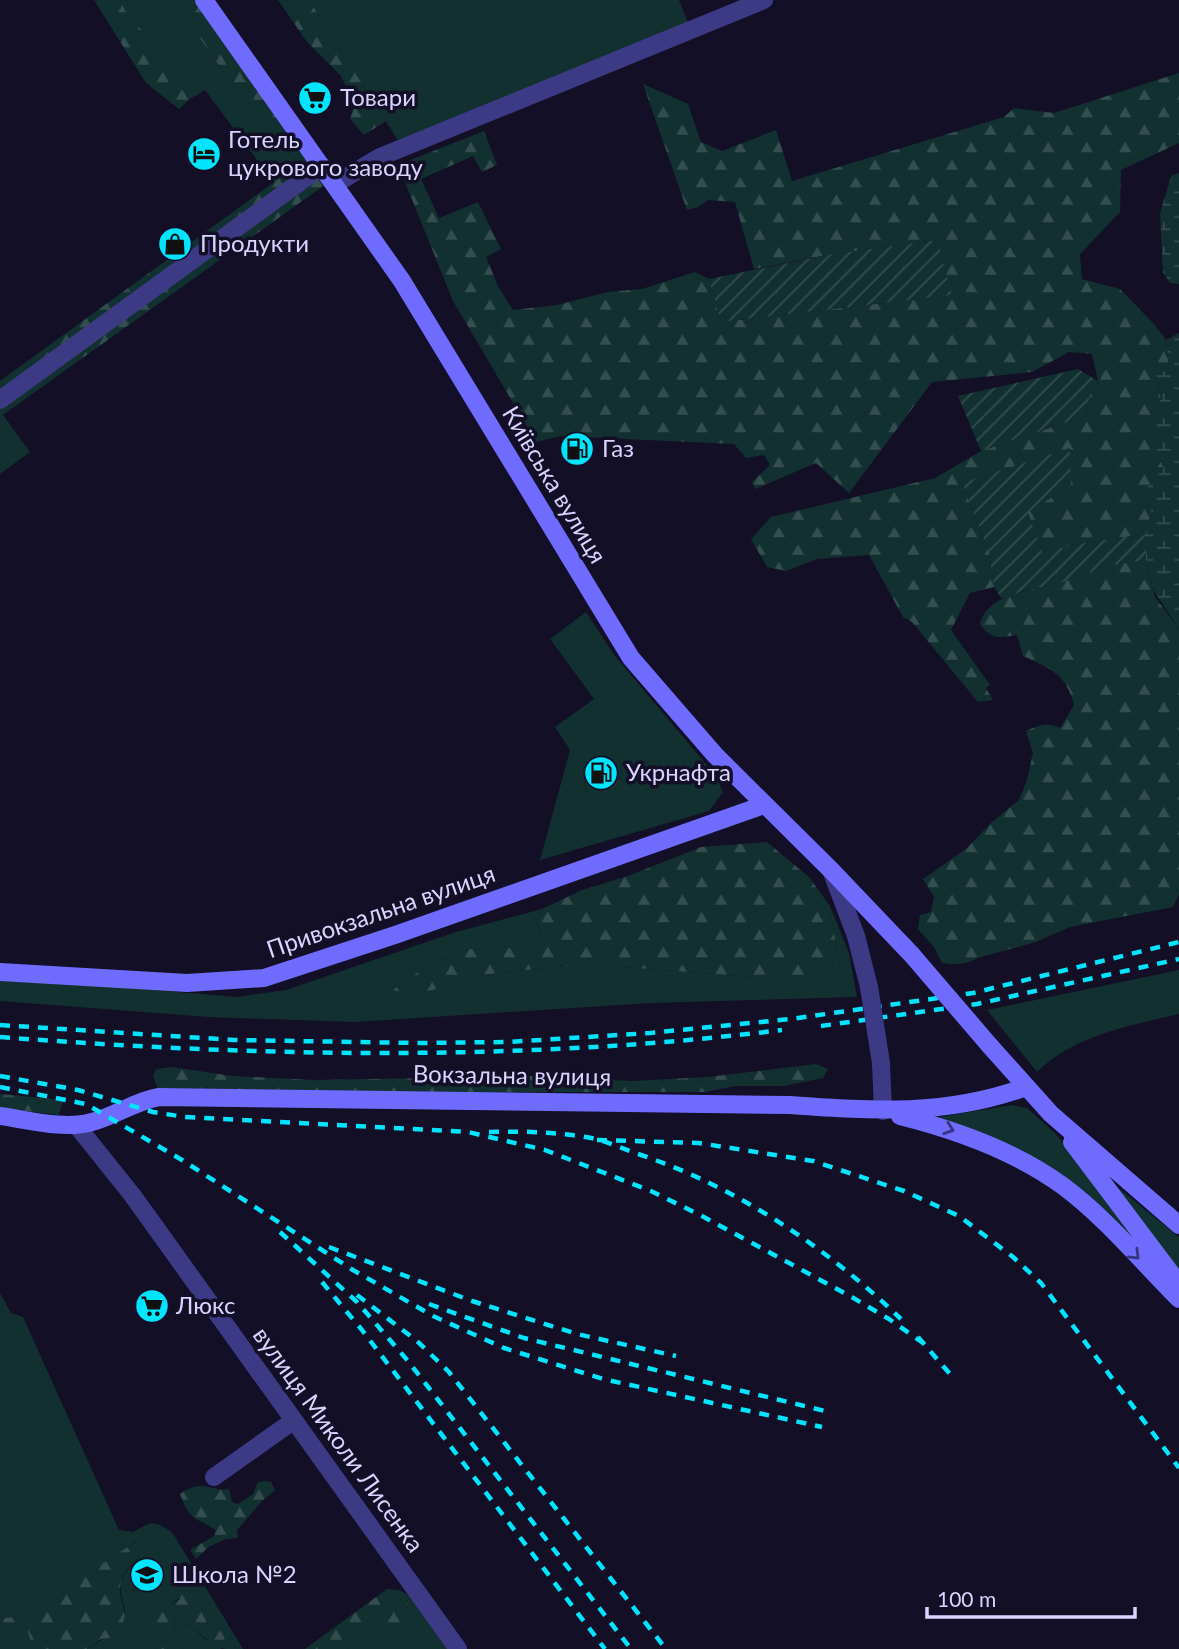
<svg xmlns="http://www.w3.org/2000/svg" width="1179" height="1649" font-family="Lato,sans-serif">
	<style>
		.grass { fill: #12302f }
		.forest { fill: url(#forest-firs) }
		.wetland { fill: url(#wetland-marsh) }
		.garden { fill: url(#garden-furrows) }
		.lines { fill: none; stroke-linecap: round; stroke-linejoin: round }
		.street { stroke: #3d3a85; stroke-width: 18 }
		.secondary { stroke: #6f6bff; stroke-width: 18 }
		.rail { stroke: #00e5ff; stroke-width: 4.5; stroke-dasharray: 10 9; stroke-linecap: butt }
		.street-bridge { stroke: #3d3a85; stroke-width: 18 }
		.secondary-bridge { stroke: #6f6bff; stroke-width: 18 }
		.oneway { stroke: #38347d }
		.labels { text-anchor: middle; stroke-width: 7; stroke-linejoin: round; paint-order: stroke }
		.poi-label { font-size: 24px; fill: #d9d4ff; stroke: #130f26; text-anchor: start }
		.street-label { font-size: 24px; fill: #d9d4ff; stroke: #130f26 }
	</style>
	<defs>
		<pattern id="forest-firs" width="22" height="20" patternUnits="userSpaceOnUse" patternTransform="scale(1.75)"><rect width="22" height="20" fill="#12302f"/><path d="M5 1l3.5 6h-7zM16 11l3.5 6h-7z" fill="#344d4e"/></pattern>
		<pattern id="wetland-marsh" width="20" height="14" patternUnits="userSpaceOnUse" patternTransform="scale(1.75)"><rect width="20" height="14" fill="#12302f"/><path d="M1 5h8M5 5V1M11 12h8M15 12V8" fill="none" stroke="#344d4e"/></pattern>
		<pattern id="garden-furrows" width="10" height="10" patternUnits="userSpaceOnUse" patternTransform="scale(1.75)"><rect width="10" height="10" fill="#12302f"/><path d="M-1 1l2-2M0 10L10 0M9 11l2-2" fill="none" stroke="#344d4e"/></pattern>
	</defs>
	<rect width="100%" height="100%" fill="#130f26"/>
	<path class="grass" d="M120,0H173L225,74L299,164L275,184L205,90L190,99L165,60L149,51L146,35L129,18Z
		M309,0H679L689,25L399,142Z
		M3,415L30,452L0,474V417Z
		M586,612L615,656L716,776L723,792L709,811L540,860L570,750L555,727L594,699L550,639Z
		M830,906L849,953L857,997L651,1003L354,1022L208,1017L0,1001V977L237,997L286,990L456,932L542,909L537,924L542,938L521,949L500,946L470,949L429,964L394,990L409,994L433,990L481,975L584,964L752,977L839,965Z
		M1179,970V1014C1129,1026 1075,1035 1037,1072L987,1010Z
		M1012,1105L1027,1108L1056,1134L1178,1292L1030,1160L939,1117Z
		M1111,1182L1179,1237V1273Z
		M0,1293L11,1313L23,1317L119,1530L133,1532C152,1521 153,1520 172,1532L243,1649H225C227,1634 220,1628 207,1624L194,1587L169,1606L163,1641L155,1649H87L103,1639L125,1611C118,1581 118,1581 139,1557L136,1541L25,1622L33,1649H0L19,1617L0,1618Z
		M410,1596L447,1649H347L380,1620L406,1614Z
		M189,1625L204,1638L222,1649H183L173,1635L176,1627Z"/>
	<path class="forest" d="M94,0H120L129,18L147,35L149,51L165,60L190,99L179,109L146,83Z
		M173,0H195L326,184L0,417V381L299,164L225,74Z
		M278,0H309L386,121L364,135L350,119L355,105L341,76L307,42Z
		M1179,73V143L1121,170L1120,212L1080,254L1082,279L1120,289L1154,324L1166,340L1169,369L1156,376L1161,398L1156,416L1164,468L1146,490L1151,513L1146,534L1084,543L1042,552L1027,512L1070,486L962,483L989,552L994,587L970,593L951,630L990,685L986,688L993,700L978,702L912,622L903,617L869,555L817,559L786,571L767,567L751,539L771,517L935,478L981,451L1085,416L1090,394L1098,381L1092,354L1069,352L1032,372L932,382L849,493L816,463L755,489L752,482L770,465L764,455L746,458L734,444L561,436L536,442L453,301L398,165L484,131L497,165L482,172L473,156L421,179L439,218L478,202L501,249L486,257L498,286L513,310L557,305L608,292L642,289L695,272L709,279L721,322L951,295L936,240L832,254L754,269L735,202L708,200L698,207L687,210L643,84L688,104L701,142L722,151L776,130L792,181L1004,117L1014,108L1054,113Z
		M1146,560L1155,597L1179,629V894L1173,907L1070,927L1036,942L977,958C966,965 955,965 942,963L934,947L918,929L920,915L931,912L934,897L923,879L966,849L991,823L1019,800L1027,780L1033,753L1026,731C1038,725 1048,722 1060,728L1074,705C1066,674 1051,669 1023,656L1017,635C1000,638 991,640 980,624C988,593 1031,591 1057,583C1073,579 1088,572 1103,567C1117,563 1132,562 1146,560Z
		M767,842L809,877L830,906L839,965L798,976L752,977L584,964L481,975L433,990L409,994L393,990L429,964L470,949L500,946L521,949L542,938L537,924L542,909L582,890L628,876L701,847Z
		M816,1064L828,1069L823,1078L784,1086H735L705,1092H446L158,1088L153,1077L156,1069L172,1067L232,1076L313,1080L534,1076L632,1081L708,1077Z
		M0,1094L63,1100L59,1115L0,1108Z
		M264,1481L271,1482L275,1490L262,1501L237,1530L238,1538L226,1539L210,1546L196,1559L190,1550L214,1536L216,1530C192,1515 191,1522 180,1494C203,1477 213,1493 229,1489L232,1502L238,1504L253,1494L258,1482Z
		M137,1541L139,1557C133,1563 125,1570 122,1579C114,1602 135,1609 116,1637L101,1639L87,1649H33L25,1622L47,1600Z
		M183,1579L194,1587L207,1624C220,1628 227,1634 225,1649L215,1646L189,1625L176,1627L173,1634L183,1649H155L160,1642L155,1633L147,1631V1619L160,1607L169,1606L180,1599L177,1587Z
		M387,1589L399,1590L410,1596L406,1614L397,1626L380,1620L347,1649H305Z
		M19,1617L25,1629C18,1638 13,1649 0,1649V1618Z"/>
	<path class="wetland" d="M1179,173V284L1170,283L1163,272L1160,214L1171,176Z
		M1179,333V629L1154,591L1146,560V534L1151,513L1145,490L1164,468L1153,448L1156,416L1161,398L1156,375L1169,369L1166,340Z"/>
	<path class="garden" d="M937,240L952,295L721,322L709,279L832,254Z
		M1078,369L1098,381L1090,394L1085,416L981,451L958,396Z
		M1070,448L1071,486L1028,512L1042,552L1084,543L1146,534V560L1106,566L1057,584L1022,591L1002,599L994,587L989,552L962,483Z"/>
	<g class="lines">
		<path class="street" d="M335,184L380,157L764,0
			M0,400L322,166
			M831,870L856,936L869,987
			M881,1063L883,1111
			M77,1126L133,1196L458,1649
			M214,1477L293,1421"/>
		<path class="secondary" d="M204,0L402,281L631,658L715,755L831,870L912,955
			M0,972L187,983L264,978L395,935L764,805
			M990,1046L1051,1114L1179,1225
			M0,1116C29,1120 64,1130 92,1122C116,1116 135,1101 159,1097L790,1105C873,1111 947,1116 1026,1087
			M900,1116C956,1130 1015,1151 1063,1186C1106,1218 1142,1262 1179,1299
			M1072,1142L1179,1284"/>
		<path class="rail" d="M0,1025L234,1040L417,1043L508,1042L650,1033L791,1019L973,993L1179,942
			M821,1026L977,1004L1179,959
			M0,1037C261,1057 522,1062 782,1030
			M0,1076L78,1090L153,1112L185,1117L468,1132L545,1150L651,1191L702,1216L850,1296L889,1319L923,1343
			M0,1087L86,1104L182,1160L353,1270L433,1316L504,1348L603,1379L822,1427
			M489,1132C525,1131 561,1132 596,1139C611,1143 626,1150 641,1155C739,1188 827,1248 901,1319
			M597,1140L699,1143L813,1161L904,1191L959,1216L1013,1257L1041,1283L1179,1468
			M280,1232L357,1302L408,1361L631,1649
			M329,1247L472,1301L577,1334L676,1356
			M322,1282L362,1330L605,1649
			M357,1295L417,1341L449,1372L666,1649
			M429,1304L524,1338L825,1411
			M918,1337L950,1374"/>
		<path class="street-bridge" d="M869,987L881,1063"/>
		<path class="secondary-bridge" d="M912,955L990,1046"/>
	</g>
	<defs><path id="oneway-chevron" d="M-2-3.5L2.5 0L-2 3.5" fill="none" stroke-width="1.6" stroke-linecap="round" stroke-linejoin="round" transform="scale(1.75)"/></defs>
	<g class="oneway">
		<use href="#oneway-chevron" transform="translate(949 1129) rotate(19)"/>
		<use href="#oneway-chevron" transform="translate(1135 1255) rotate(45)"/>
	</g>
	<defs>
		<g id="supermarket-disc" transform="scale(1.75)"><circle r="9.5" fill="#00e5ff" stroke="#130f26"/><path d="M-6-5.5h2.5l.6 2H6L4.5 2H-2.5L-4.4-4H-6ZM-1.5 3.2a1.3 1.3 0 1 0 .1 0ZM3 3.2a1.3 1.3 0 1 0 .1 0Z" fill="#111"/></g>
		<g id="hotel-disc" transform="scale(1.75)"><circle r="9.5" fill="#00e5ff" stroke="#130f26"/><path d="M-6-4.5h1.5V1H6V5H4.5V3h-9V5H-6ZM-4 0a1.8 1.8 0 1 1 3.6 0ZM.5 0V-2.5h3Q6-2.5 6 0Z" fill="#111"/></g>
		<g id="shop-disc" transform="scale(1.75)"><circle r="9.5" fill="#00e5ff" stroke="#130f26"/><path d="M-5-2.5h2.3a2.7 3.5 0 0 1 5.4 0H5L5.5 6h-11ZM-1.5-2.5h3a1.5 2.3 0 0 0-3 0Z" fill="#111"/></g>
		<g id="fuel-disc" transform="scale(1.75)"><circle r="9.5" fill="#00e5ff" stroke="#130f26"/><path d="M-5.5-6h7V0h2V4h1.3V-2.5L3-4.5l.8-.8L6-3V5H2.5V1h-1V6h-7ZM-4.2-4.7v3.2H.2V-4.7Z" fill="#111"/></g>
		<g id="school-disc" transform="scale(1.75)"><circle r="9.5" fill="#00e5ff" stroke="#130f26"/><path d="M0-5L7-2L0 1L-7-2ZM-4 1L0 2.5L4 1V4Q0 6-4 4Z" fill="#111"/></g>
	</defs>
	<g fill-rule="evenodd">
		<use href="#supermarket-disc" x="315" y="98"/>
		<use href="#hotel-disc" x="204" y="154"/>
		<use href="#shop-disc" x="175" y="244"/>
		<use href="#fuel-disc" x="577" y="449"/>
		<use href="#fuel-disc" x="601" y="773"/>
		<use href="#supermarket-disc" x="152" y="1306"/>
		<use href="#school-disc" x="147" y="1575"/>
	</g>
	<g class="labels">
		<g class="poi-label">
			<text x="340" y="106">Товари</text>
			<text x="228" y="148">Готель<tspan x="228" dy="28">цукрового заводу</tspan></text>
			<text x="200" y="252">Продукти</text>
			<text x="602" y="457">Газ</text>
			<text x="626" y="781">Укрнафта</text>
			<text x="176" y="1314">Люкс</text>
			<text x="172" y="1583">Школа №2</text>
		</g>
		<g class="street-label">
			<text transform="translate(554 485) rotate(59)" y="8">Київська вулиця</text>
			<text transform="translate(381 912) rotate(-19)" y="8">Привокзальна вулиця</text>
			<text transform="translate(512 1076) rotate(1)" y="8">Вокзальна вулиця</text>
			<text transform="translate(338 1440) rotate(54)" y="8">вулиця Миколи Лисенка</text>
		</g>
	</g>
	<path d="M927 1607v10h208v-10" fill="none" stroke="#d9d4ff" stroke-width="3.5"/>
	<text x="937" y="1607" font-size="21" fill="#d9d4ff" stroke="#130f26" stroke-width="5" paint-order="stroke">100 m</text>
</svg>
